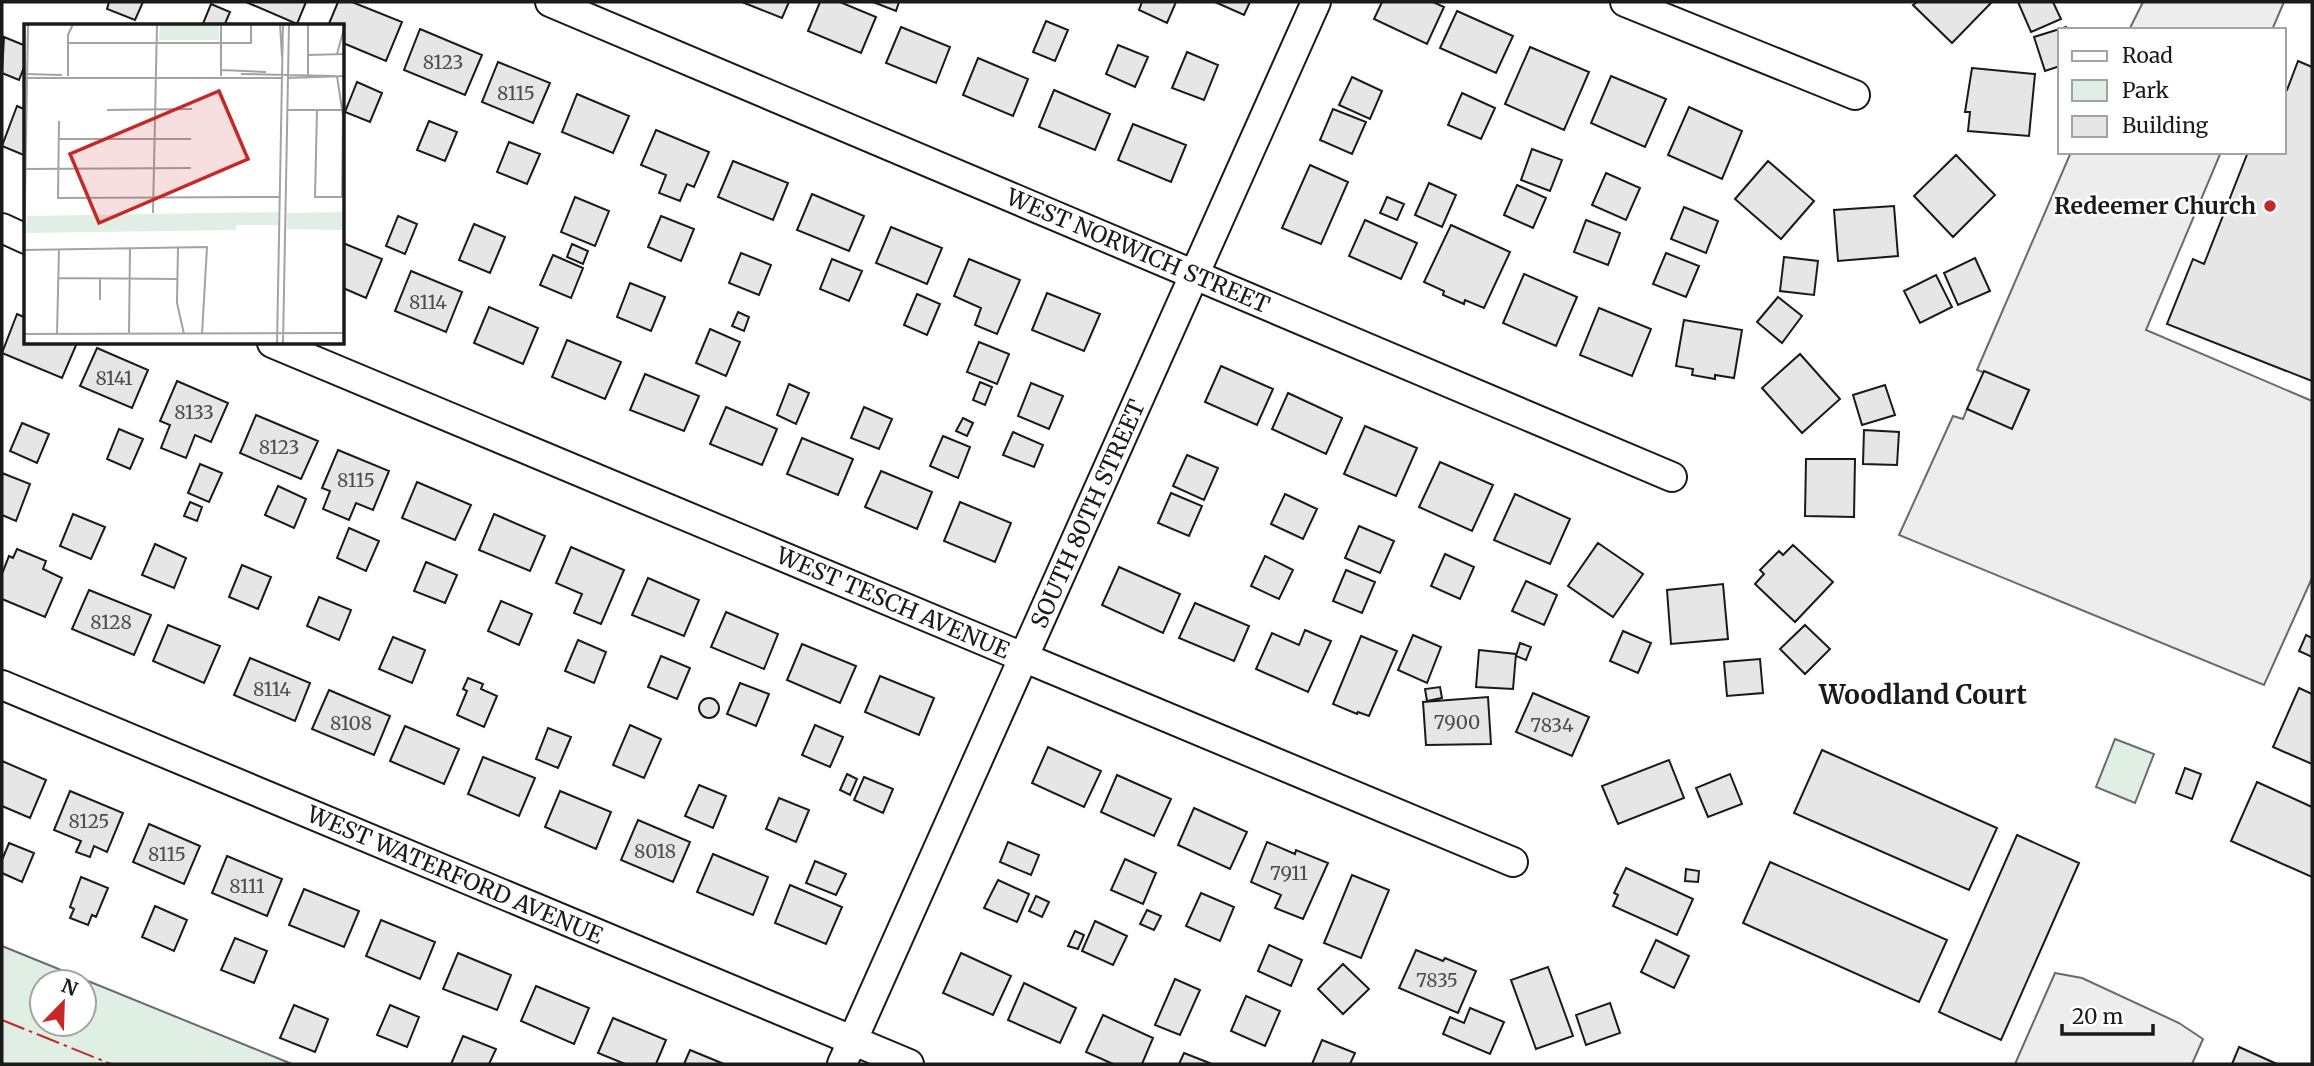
<svg xmlns="http://www.w3.org/2000/svg" width="2314" height="1066" font-family="Merriweather,serif">
	<style>
		.green { fill: #e0efe3; stroke: #6a6a6a; stroke-width: 2; fill-rule: evenodd }
		.parking { fill: #ededed; stroke: #6a6a6a; stroke-width: 2 }
		.building { fill: #e6e6e6; stroke: #1a1a1a; stroke-width: 2 }
		.lines { fill: none; stroke-linecap: round; stroke-linejoin: round }
		.minor-casing { stroke: #1a1a1a; stroke-width: 32 }
		.minor { stroke: #fff; stroke-width: 28 }
		.power { stroke: #c62828; stroke-width: 2; stroke-dasharray: 24 5 3.5 5; stroke-linecap: butt }
		.poi-dot { fill: #c62828; stroke: #fff; stroke-width: 2.5 }
		.labels { text-anchor: middle; stroke-width: 5; stroke-linejoin: round; paint-order: stroke }
		.number-label { font-size: 19px; fill: #4d4d4d }
		.poi-label { font-size: 23px; font-weight: bold; fill: #1a1a1a; stroke: #fff; text-anchor: end }
		.street-label { font-size: 23px; fill: #1a1a1a; stroke: #fff }
		.quarter-label { font-size: 26px; font-weight: bold; fill: #1a1a1a; stroke: #fff }
		.inset-road { fill: none; stroke: #a3a3a3; stroke-width: 2 }
		.view { fill: #c62828; fill-opacity: 0.15; stroke: #c62828; stroke-width: 3.5 }
		.inset-edge { fill: none; stroke: #1a1a1a; stroke-width: 3.5 }
	</style>
	<rect width="100%" height="100%" fill="#fff"/>
	<path class="green" d="M2115,739L2154,754L2135,803L2096,787Z
		M2,946L292,1064H2ZM42,982H84V1024H42Z"/>
	<path class="parking" d="M2143,2H2284L2272,30H2129Z
		M2071,152H2221L2146,330L2312,401V578L2264,685L1899,535L1953,416L1963,419L1967,409L2012,428L2029,390L1977,370Z
		M2055,973L2082,978L2179,1023L2203,1039L2192,1064H2015Z"/>
	<path class="building" d="M109,2H143L135,20L107,9Z
		M246,2H306L297,24Z
		M338,2H352L402,22L386,61L343,43V26H328Z
		M742,2H789L782,18Z
		M820,2H840L876,17L861,53L808,31Z
		M873,2H899L896,11Z
		M1142,2H1176L1167,23L1139,10Z
		M1215,2H1250L1244,15Z
		M1382,2H1433L1444,7L1427,44L1374,19Z
		M1917,2H1989L1991,3L1952,43L1913,5Z
		M2018,2H2053L2061,19L2031,32Z
		M211,4L230,12L224,26H202Z
		M1457,11L1513,36L1496,73L1440,48Z
		M1046,21L1068,30L1055,61L1033,52Z
		M901,27L950,47L936,83L886,63Z
		M2066,27L2067,30H2060V66L2045,71L2034,37Z
		M420,29L482,55L465,95L404,70Z
		M4,37L26,46V62L19,80L2,73Z
		M1118,45L1148,57L1135,87L1106,74Z
		M1530,47L1589,72L1564,130L1505,104Z
		M1187,52L1218,65L1204,100L1172,88Z
		M978,58L1028,79L1013,116L963,95Z
		M2298,61L2312,67V381L2167,324L2193,259L2204,264L2248,152H2284V89L2287,90Z
		M498,62L550,83L533,123L482,102Z
		M1972,68L2035,74L2029,136L1968,131L1970,112H1965Z
		M1611,76L1666,99L1645,147L1591,123Z
		M1352,77L1382,91L1370,119L1339,105Z
		M357,82L382,93L370,122L345,112Z
		M1054,90L1110,114L1095,150L1039,127Z
		M1462,93L1495,108L1481,139L1448,125Z
		M577,94L629,116L613,153L562,132Z
		M17,106L26,110V156L2,146Z
		M1689,107L1742,131L1722,179L1668,155Z
		M1333,109L1366,122L1352,154L1320,140Z
		M429,121L457,132L445,161L417,150Z
		M1133,124L1186,145L1171,182L1118,160Z
		M656,130L709,152L694,187L687,184L680,201L659,193L666,175L641,165Z
		M509,142L540,154L527,184L497,172Z
		M1532,149L1562,160L1550,191L1521,180Z
		M1956,155L1995,195L1953,237L1914,196Z
		M733,161L788,183L773,220L718,197Z
		M1768,161L1814,201L1781,239L1735,199Z
		M1310,165L1348,182L1321,244L1282,228Z
		M1606,173L1640,188L1626,220L1592,205Z
		M1429,183L1456,195L1442,227L1415,215Z
		M1517,185L1546,198L1533,228L1504,215Z
		M812,194L864,216L849,251L797,230Z
		M575,197L609,211L595,246L561,232Z
		M1387,197L1404,204L1397,220L1380,213Z
		M1894,206L1898,256L1838,261L1834,210Z
		M1684,207L1718,221L1706,253L1671,239Z
		M398,216L417,224L405,254L386,246Z
		M661,216L694,229L681,261L648,247Z
		M1365,220L1417,243L1401,279L1349,256Z
		M1586,220L1620,233L1608,265L1574,252Z
		M474,224L505,237L490,273L459,260Z
		M1451,225L1510,252L1484,308L1465,300L1464,304L1443,295L1444,291L1424,282Z
		M891,227L942,248L927,284L876,263Z
		M343,243L382,259L366,298L343,288Z
		M572,244L588,251L583,264L567,257Z
		M741,253L771,265L759,295L729,283Z
		M1666,253L1699,266L1686,297L1653,284Z
		M553,255L583,268L571,298L540,285Z
		M1784,257L1818,261L1814,295L1780,291Z
		M1975,258L1990,291L1958,305L1944,273Z
		M832,259L862,271L849,301L820,289Z
		M969,259L1020,280L997,334L975,325L981,308L954,296Z
		M411,271L462,292L446,332L395,311Z
		M1524,274L1577,297L1556,346L1503,323Z
		M1936,275L1952,307L1920,323L1904,291Z
		M630,283L665,297L651,331L617,317Z
		M1047,293L1100,314L1084,351L1032,330Z
		M917,294L940,304L927,335L904,325Z
		M1778,297L1802,316L1782,343L1757,322Z
		M489,307L538,328L523,364L474,343Z
		M1599,308L1651,329L1632,376L1580,355Z
		M738,312L749,317L744,331L732,326Z
		M17,314L26,318V343H77L62,378L2,353Z
		M1684,320L1742,330L1734,378L1715,375V379L1692,375L1693,369L1676,366Z
		M710,329L740,342L726,376L696,363Z
		M567,340L621,362L605,399L552,377Z
		M979,342L1009,354L997,384L967,372Z
		M97,348L148,370L132,408L80,386Z
		M1800,354L1840,399L1802,433L1762,388Z
		M1221,366L1273,389L1257,425L1205,402Z
		M1984,371L2029,390L2012,429L1967,409Z
		M645,374L699,396L684,431L630,410Z
		M177,381L228,403L211,442L195,435L186,458L161,448L170,425L160,421Z
		M980,382L992,387L985,405L973,400Z
		M1031,383L1063,396L1049,429L1018,416Z
		M789,384L809,393L796,424L777,415Z
		M1885,385L1895,415L1862,425L1853,395Z
		M1288,393L1342,418L1326,454L1272,429Z
		M726,407L777,429L762,465L710,444Z
		M864,407L892,419L879,449L851,438Z
		M256,415L318,441L301,479L240,453Z
		M963,418L973,423L967,436L956,431Z
		M22,423L49,434L37,463L10,451Z
		M1365,426L1417,448L1396,496L1344,474Z
		M119,429L143,439L130,469L107,459Z
		M1864,430L1899,432L1897,465L1863,464Z
		M1013,432L1043,445L1034,467L1003,455Z
		M943,436L970,447L958,478L930,466Z
		M802,438L853,459L838,495L787,474Z
		M338,450L389,471L373,510L356,503L349,520L323,509L330,491L322,488Z
		M1187,455L1218,468L1204,500L1173,486Z
		M1806,459H1855L1854,517L1805,516Z
		M1440,462L1493,485L1472,531L1419,507Z
		M200,464L222,473L209,502L188,493Z
		M881,471L932,492L917,529L865,507Z
		M2,473L30,484L16,521L2,515Z
		M417,482L471,505L455,540L402,518Z
		M278,486L306,499L294,528L265,515Z
		M1171,493L1202,506L1189,536L1158,523Z
		M1285,494L1317,509L1303,539L1271,524Z
		M1515,494L1570,519L1550,564L1494,540Z
		M190,502L202,507L197,521L184,516Z
		M960,502L1011,523L995,562L944,541Z
		M73,514L105,527L91,559L60,546Z
		M494,514L545,536L530,571L479,550Z
		M1359,526L1394,541L1380,573L1345,558Z
		M349,528L379,541L366,571L337,558Z
		M1598,543L1643,574L1613,617L1568,586Z
		M155,544L186,558L174,588L142,575Z
		M1793,545L1833,582L1795,622L1755,584L1764,574L1760,570L1779,551L1783,555Z
		M571,547L624,570L601,624L574,613L582,594L556,583Z
		M17,549L46,561L43,569L62,578L45,617L2,599V574L9,556L13,558Z
		M1445,554L1474,567L1460,599L1431,586Z
		M1265,556L1293,570L1279,599L1251,586Z
		M426,562L457,575L445,603L414,591Z
		M242,565L271,577L258,609L229,597Z
		M1119,567L1180,594L1163,633L1102,605Z
		M1346,570L1375,582L1362,613L1333,601Z
		M648,578L699,600L684,636L632,615Z
		M1526,581L1557,595L1544,625L1512,611Z
		M1723,584L1728,639L1671,644L1667,590Z
		M89,590L151,615L134,655L72,629Z
		M319,597L351,610L339,640L307,626Z
		M501,601L532,614L519,645L488,631Z
		M1195,603L1249,626L1234,661L1179,638Z
		M726,612L778,634L764,669L711,647Z
		M168,625L220,646L204,683L153,661Z
		M1805,625L1830,649L1805,674L1780,649Z
		M1305,630L1331,641L1308,692L1256,669L1272,633L1299,645Z
		M1623,631L1651,643L1638,673L1610,661Z
		M1413,635L1441,647L1427,683L1398,670Z
		M2306,635L2312,638V657L2299,651Z
		M1361,636L1397,651L1369,716L1358,712L1357,714L1333,704Z
		M393,637L425,650L412,683L379,669Z
		M578,640L606,652L594,683L565,671Z
		M1520,643L1531,647L1526,660L1516,656Z
		M802,644L856,666L840,703L787,680Z
		M1479,650L1516,654L1513,689L1476,687Z
		M661,656L690,668L677,699L648,687Z
		M250,658L310,683L295,721L234,695Z
		M1760,659L1763,693L1727,696L1724,662Z
		M880,676L934,698L919,735L865,712Z
		M468,678L483,684L481,689L497,696L484,727L457,715L467,691L463,689Z
		M740,683L769,694L756,726L727,714Z
		M1440,687L1442,698L1427,701L1425,689Z
		M2299,688L2312,694V764L2273,747Z
		M329,690L390,716L374,755L312,729Z
		M1533,693L1589,717L1572,756L1516,732Z
		M1488,697L1491,744L1426,745L1423,702Z
		M699 708a10 10 0 1 1 20 0a10 10 0 1 1-20 0Z
		M630,725L661,739L644,778L613,765Z
		M815,725L843,737L830,767L802,755Z
		M405,726L459,749L444,784L390,761Z
		M548,728L571,737L558,768L536,759Z
		M1048,747L1101,771L1084,807L1032,783Z
		M1822,750L1997,828L1969,890L1794,813Z
		M483,757L535,778L519,816L468,794Z
		M1669,760L1684,798L1618,824L1602,786Z
		M2,761L46,780L30,818L2,806Z
		M2185,768L2201,774L2192,799L2176,793Z
		M847,774L857,779L850,795L840,790Z
		M1730,774L1742,804L1708,817L1696,788Z
		M1117,775L1171,799L1154,836L1101,812Z
		M864,777L893,789L883,813L854,800Z
		M2257,782L2312,807V877L2231,841Z
		M699,785L726,796L713,828L685,816Z
		M70,791L123,813L107,852L94,846L90,857L76,852L81,841L54,830Z
		M560,791L611,812L596,849L545,827Z
		M779,798L809,810L796,842L766,829Z
		M1194,808L1247,832L1230,869L1178,845Z
		M638,820L690,842L673,882L621,860Z
		M149,824L200,846L184,884L133,862Z
		M2017,835L2079,863L2001,1040L1939,1012Z
		M1008,842L1039,855L1031,875L1000,862Z
		M1267,842L1295,854L1296,850L1328,863L1303,919L1275,908L1281,895L1251,882Z
		M9,843L34,853L22,882L2,873V860Z
		M713,854L768,877L753,915L697,892Z
		M227,856L282,879L267,916L212,893Z
		M1125,859L1156,873L1143,904L1111,890Z
		M815,861L846,874L836,895L806,883Z
		M1770,862L1947,940L1919,1002L1743,923Z
		M1626,868L1693,899L1677,935L1613,906L1618,895L1614,893Z
		M1686,869L1699,871L1698,882L1685,881Z
		M1352,875L1389,890L1361,958L1324,943Z
		M81,877L108,888L96,917L92,915L88,925L70,918L74,909L70,907Z
		M998,880L1029,894L1017,922L984,908Z
		M790,885L842,907L826,944L775,923Z
		M304,889L359,911L344,947L289,925Z
		M1201,893L1234,907L1220,941L1186,926Z
		M1036,896L1049,902L1042,917L1029,911Z
		M155,906L187,920L174,951L142,937Z
		M1147,910L1161,916L1154,930L1140,924Z
		M381,920L435,942L420,979L366,956Z
		M1095,921L1127,936L1113,965L1082,951Z
		M1075,931L1084,935L1078,949L1068,946Z
		M235,938L267,951L254,983L221,970Z
		M1656,940L1689,956L1674,988L1641,972Z
		M1269,945L1302,960L1291,986L1258,971Z
		M1416,950L1443,961L1445,958L1476,971L1458,1013L1399,988Z
		M458,953L511,975L497,1010L443,989Z
		M961,953L1011,976L993,1015L943,993Z
		M1343,964L1369,989L1343,1014L1318,989Z
		M1548,967L1573,1036L1536,1049L1511,980Z
		M1175,979L1200,990L1180,1035L1155,1025Z
		M1024,983L1076,1008L1060,1043L1008,1020Z
		M536,986L589,1008L574,1044L521,1021Z
		M1246,996L1280,1011L1265,1046L1231,1031Z
		M1610,1003L1620,1033L1586,1045L1576,1015Z
		M294,1005L328,1019L315,1052L280,1038Z
		M390,1005L419,1017L407,1047L377,1035Z
		M1470,1008L1504,1022L1490,1054L1443,1034L1450,1017L1464,1023Z
		M1103,1015L1153,1038L1142,1064H1113L1086,1052Z
		M613,1018L666,1040L656,1064H625L598,1053Z
		M463,1036L496,1049L489,1064H451Z
		M1322,1040L1355,1053L1350,1064H1312Z
		M2239,1047L2277,1064H2232Z
		M690,1050L724,1064H684Z
		M1184,1053L1212,1064H1179Z"/>
	<g class="lines">
		<g class="minor-casing">
			<path id="minor" d="M550,2L1672,477
				M1625,2L1855,95
				M2,228L26,239
				M272,343L1513,862
				M2,685L909,1064
				M842,1064L1316,2"/>
		</g>
		<use href="#minor" class="minor"/>
		<path class="power" d="M2,1020L111,1064"/>
	</g>
	<circle class="poi-dot" cx="2270" cy="206" r="7"/>
	<g class="labels">
		<g class="number-label">
			<text x="443" y="69">8123</text>
			<text x="516" y="100">8115</text>
			<text x="428" y="309">8114</text>
			<text x="114" y="385">8141</text>
			<text x="194" y="419">8133</text>
			<text x="279" y="454">8123</text>
			<text x="356" y="487">8115</text>
			<text x="111" y="629">8128</text>
			<text x="272" y="696">8114</text>
			<text x="1457" y="729">7900</text>
			<text x="351" y="730">8108</text>
			<text x="1552" y="732">7834</text>
			<text x="89" y="828">8125</text>
			<text x="655" y="858">8018</text>
			<text x="167" y="861">8115</text>
			<text x="1289" y="880">7911</text>
			<text x="247" y="893">8111</text>
			<text x="1437" y="987">7835</text>
		</g>
		<g class="poi-label">
			<text x="2256" y="214">Redeemer Church</text>
		</g>
		<g class="street-label">
			<text transform="translate(1138 251) rotate(23)" y="8">WEST NORWICH STREET</text>
			<text transform="translate(1088 514) rotate(-66)" y="8">SOUTH 80TH STREET</text>
			<text transform="translate(893 603) rotate(23)" y="8">WEST TESCH AVENUE</text>
			<text transform="translate(455 875) rotate(23)" y="8">WEST WATERFORD AVENUE</text>
		</g>
		<g class="quarter-label">
			<text x="1923" y="704">Woodland Court</text>
		</g>
	</g>
	<g transform="translate(24 24)">
		<rect width="320" height="320" fill="#fff"/>
		<path d="M254,188V201H212V206L2,209L3,192ZM320,188V206L263,205V189Z" fill="#e0efe3"/>
		<path d="M136,0H195V16H135Z" fill="#e0efe3"/>
		<path class="inset-road" d="M256,0L258,33M284,0V51M44,19H227V0M313,30L321,1M284,31L321,30M197,46L242,48M0,50L38,51M217,50L311,52M44,52V11L49,0M197,52V0M313,52L319,92L318,173M0,54H257M264,54L321,52M83,86L168,85M263,86H318M293,86L291,173H318M35,97L34,174L256,173M35,115H167M2,145L167,144M129,189L133,0M154,223L153,279L160,310M0,226L183,223L178,310M0,235L4,0M34,254L154,255M76,254V276M0,310L321,309M33,310L35,225M105,310L106,224M253,320L259,0M259,320L265,0"/>
		<path class="view" d="M195,67L224,135L75,199L46,130Z"/>
		<rect width="320" height="320" class="inset-edge"/>
	</g>
	<rect width="2314" height="1066" fill="none" stroke="#1a1a1a" stroke-width="7"/>
	<rect x="2058" y="28" width="228" height="126" fill="#ffffff" stroke="#a3a3a3" stroke-width="2"/>
	<rect x="2072" y="51" width="35" height="10" fill="#ffffff" stroke="#a3a3a3" stroke-width="2"/>
	<text x="2122" y="63" font-size="21" fill="#1a1a1a">Road</text>
	<rect x="2072" y="80" width="35" height="21" fill="#e0efe3" stroke="#a3a3a3" stroke-width="2"/>
	<text x="2122" y="98" font-size="21" fill="#1a1a1a">Park</text>
	<rect x="2072" y="116" width="35" height="21" fill="#e6e6e6" stroke="#a3a3a3" stroke-width="2"/>
	<text x="2122" y="133" font-size="21" fill="#1a1a1a">Building</text>
	<g transform="translate(63 1003) rotate(23)"><circle r="33" fill="#ffffff" stroke="#a3a3a3" stroke-width="2"/>
	<path d="M0-5L12 26L0 18L-12 26Z" fill="#c62828"/>
	<text y="-10" font-size="19" font-weight="bold" text-anchor="middle" fill="#1a1a1a">N</text>
	</g>
	<path d="M2062 1024v10h91v-10" fill="none" stroke="#1a1a1a" stroke-width="3.5"/>
	<text x="2072" y="1024" font-size="21" fill="#1a1a1a" stroke="#ffffff" stroke-width="5" paint-order="stroke">20 m</text>
</svg>
